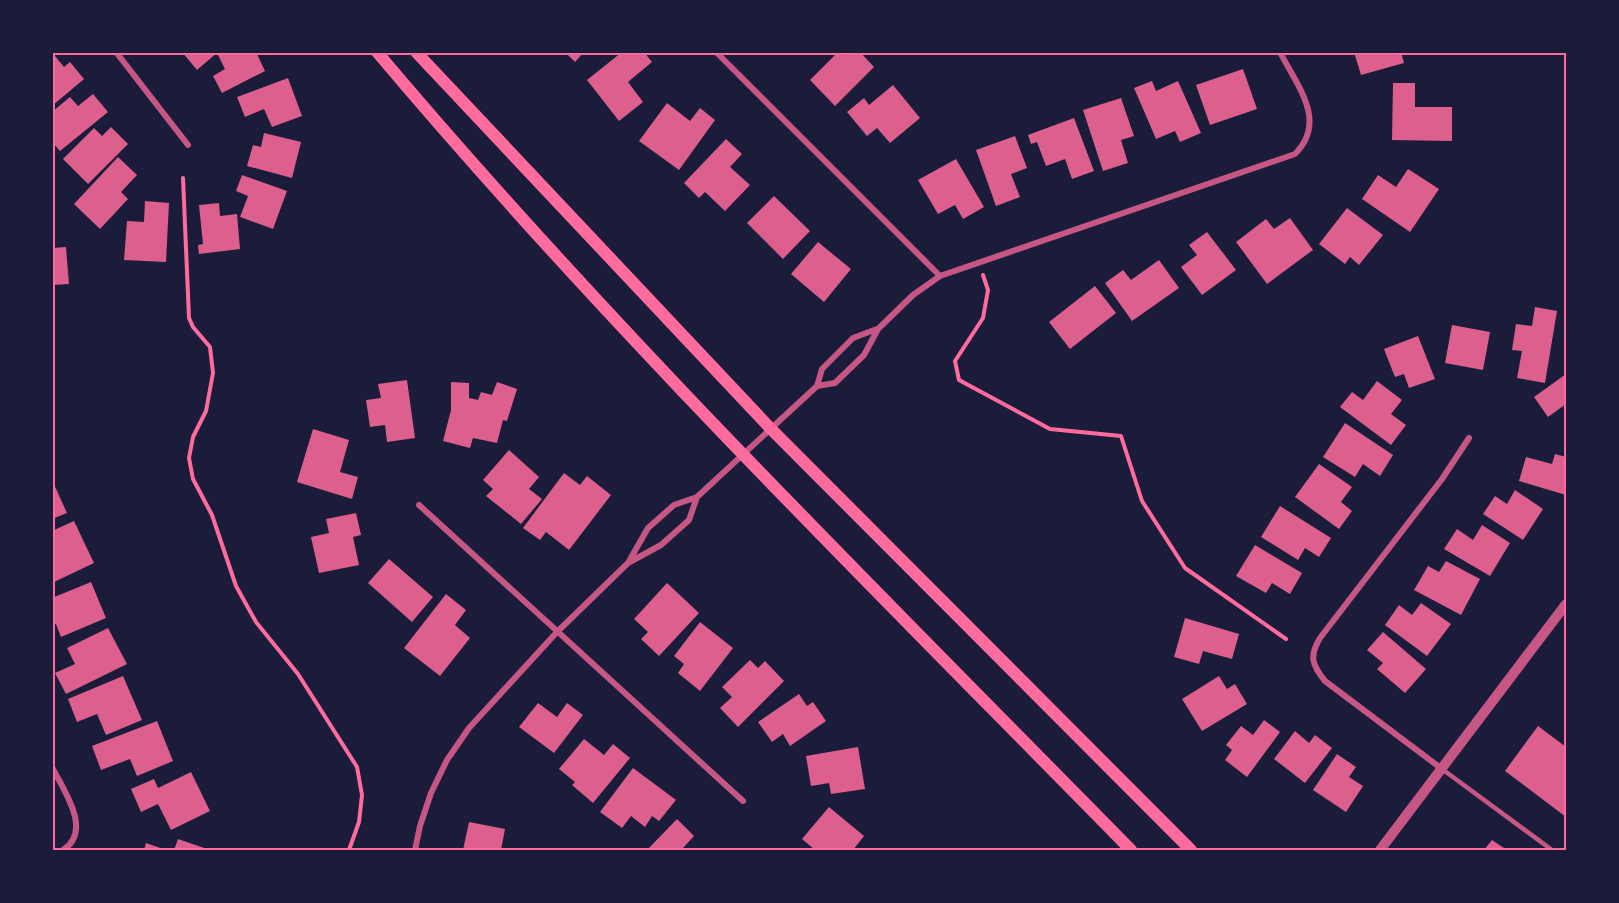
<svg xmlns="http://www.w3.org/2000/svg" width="1619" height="903" font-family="'Crimson Pro',serif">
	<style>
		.building { fill: #dd5f8e }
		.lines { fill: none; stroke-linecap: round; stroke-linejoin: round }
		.path { stroke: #ff6b9d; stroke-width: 4 }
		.service { stroke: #c65784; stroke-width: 4.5 }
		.minor { stroke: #c65784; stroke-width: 6 }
		.tertiary { stroke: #c65784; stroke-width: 10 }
		.secondary { stroke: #ff6b9d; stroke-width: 12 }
		.neatline { fill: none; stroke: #ff6b9d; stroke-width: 2 }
	</style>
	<rect width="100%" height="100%" fill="#1b1b3a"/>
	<path class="building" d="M182,52H218L197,70Z
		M224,52H256L265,71L222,93L213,76L225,69L218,55Z
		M565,52H584L575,62Z
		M622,52H644L652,62L628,82L643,102L619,121L587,80Z
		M838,52H860L874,67L835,106L810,80Z
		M1354,52H1401L1404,63L1361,75Z
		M55,56L64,67L70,62L84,79L52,106V58Z
		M1243,69L1257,109L1210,125L1196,85Z
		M288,78L302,116L272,127L264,109L245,117L237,97Z
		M1152,81L1156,91L1178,81L1201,133L1180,142L1175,131L1156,139L1134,88Z
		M1393,83H1415V107H1452V141L1392,140Z
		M893,85L920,118L890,143L877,128L867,136L847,112L864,98L869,105Z
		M93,94L108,112L60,151L52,142V112L70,97L78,106Z
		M1121,98L1134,136L1121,140L1128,163L1103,171L1083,110Z
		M667,103L690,121L700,108L715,120L679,170L639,141Z
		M1074,118L1094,171L1072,179L1065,159L1046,166L1037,142L1031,144L1028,135Z
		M111,127L128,144L88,184L63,159L94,128L102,136Z
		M264,133L301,142L292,178L247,166L253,145L261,147Z
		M1015,136L1027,168L1011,174L1020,197L996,206L976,150Z
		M726,139L742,154L730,167L750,185L725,211L705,192L699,198L684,183Z
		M118,157L137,175L121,192L128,199L100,229L74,204Z
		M956,159L984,207L963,219L955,205L938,214L918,180Z
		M1408,169L1439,189L1410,232L1362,199L1378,175L1396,187Z
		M242,175L287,191L273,229L240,217L248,196L236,191Z
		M774,196L810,231L783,259L747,223Z
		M145,201L169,203L166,262L124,260L127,221L144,222Z
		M219,203L220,216L237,214L240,249L199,254L198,245L203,244L199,205Z
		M1347,208L1383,235L1359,265L1350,257L1345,264L1319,244Z
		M1290,218L1313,250L1267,284L1236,242L1266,219L1274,229Z
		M1207,232L1236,270L1202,295L1181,267L1197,255L1189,245Z
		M818,242L851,269L824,302L791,274Z
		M66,247L69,284L52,285V248Z
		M1159,260L1179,288L1132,321L1105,283L1123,270L1131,280Z
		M1095,286L1116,313L1070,349L1049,322Z
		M1535,307L1557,311L1545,383L1517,378L1522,351L1512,350L1516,324L1532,326Z
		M1452,325L1490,332L1483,370L1445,363Z
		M1418,336L1435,379L1409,388L1404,374L1395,377L1384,349Z
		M1566,374V404L1548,417L1534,397Z
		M407,380L415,438L387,442L385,425L370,427L366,400L381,398L378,384Z
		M1377,381L1402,400L1391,414L1406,425L1391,445L1340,407L1352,392L1363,400Z
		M451,382L469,383V398L478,400L481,392L492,395L497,382L517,389L507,421L503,420L497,443L473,438L470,448L443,441L451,410Z
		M1345,423L1393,455L1380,476L1363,464L1355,477L1323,457Z
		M313,429L349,440L340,472L358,477L352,499L297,482Z
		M509,450L539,477L529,489L542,499L521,524L486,496L493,489L483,480Z
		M1555,454L1566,457V495L1519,481L1526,457L1552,464Z
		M1319,464L1352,487L1341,502L1352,511L1339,529L1295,497Z
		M564,473L580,485L587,476L611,495L569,550L546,532L540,540L523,528Z
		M52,480L67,513L52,519Z
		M1515,490L1543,509L1523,540L1483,514L1495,496L1507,504Z
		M1280,506L1331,538L1319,557L1305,548L1298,560L1261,537Z
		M356,513L361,535L353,537L359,565L319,573L311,537L329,533L326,519Z
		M74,521L94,563L52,583V531Z
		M1482,525L1510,543L1490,576L1444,549L1457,529L1473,540Z
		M1255,545L1302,573L1290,594L1272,583L1266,593L1236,576Z
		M389,559L433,597L412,622L368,583Z
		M1446,561L1480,579L1461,615L1414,590L1428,566L1439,572Z
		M91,582L106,618L61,637L56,624L52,625V598Z
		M667,583L699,613L659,656L641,639L648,632L634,619Z
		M446,594L466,610L455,625L470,638L440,676L404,648Z
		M1421,603L1451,624L1427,656L1385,625L1399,605L1412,615Z
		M1185,618L1239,634L1232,659L1203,651L1199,664L1174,657Z
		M700,622L733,648L700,691L678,673L684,664L674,656Z
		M108,628L127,664L66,694L55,673L75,664L67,648Z
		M1383,632L1426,669L1405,693L1377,669L1383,663L1367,650Z
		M750,660L758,668L765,661L784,681L738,727L720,708L732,697L722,687Z
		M123,676L142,720L106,735L97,714L77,722L68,699Z
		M1219,676L1227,689L1235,684L1247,704L1202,731L1182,699Z
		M799,694L807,706L813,702L826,721L790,746L783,734L772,742L758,722Z
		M538,703L557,717L567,703L583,715L554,753L519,727Z
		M1264,720L1280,732L1247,777L1225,760L1232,750L1226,745L1241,726L1253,735Z
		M157,721L173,761L137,776L130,759L101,770L92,746Z
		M1538,726L1566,747V817L1505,771Z
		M1295,731L1309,743L1315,735L1332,748L1305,783L1274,759Z
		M584,739L604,755L613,744L630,758L593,803L572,785L575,782L559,769Z
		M858,747L865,789L831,794L829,783L811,786L806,756Z
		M1337,754L1356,767L1349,777L1363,786L1346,812L1313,790Z
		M633,768L676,800L659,821L652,816L645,827L631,816L622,828L600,812Z
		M191,772L210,811L171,830L158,804L141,812L131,789L154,779L158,788Z
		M829,807L864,836L853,850H815L802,839Z
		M677,819L694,836L683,848L686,850H647Z
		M469,822L505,829L501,850H463Z
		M178,839L210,850H174Z
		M1492,840L1507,850H1484Z
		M146,843L166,850H144Z"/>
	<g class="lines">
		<path class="path" d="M183,178L189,318L193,327L210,347L213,373L206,411L193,437L189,458L193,479L212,515L236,586L256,622L298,674L357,767L362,795L359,822L349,850
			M983,275L988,290L983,318L955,361L959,380L1050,429L1121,436L1142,501L1185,568L1286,639"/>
		<path class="service" d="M1442,769L1552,850"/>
		<path class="minor" d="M116,52L188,145
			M716,52L940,276
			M817,386L835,383L864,355L878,329L913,295L940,276L1295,154C1328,121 1297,86 1280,52
			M419,505L743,801
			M628,563L648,528L674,505L697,497L817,386L822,369L853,338L877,329
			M52,767C64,791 93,831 63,850
			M1442,769L1325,681C1312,665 1309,656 1320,638L1442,479L1469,438
			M415,850L420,826L431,793L447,760L469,728L557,632L628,563L661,545L689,520L697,497"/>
		<path class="tertiary" d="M1380,850L1566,604"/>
		<path class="secondary" d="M377,52C613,332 875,589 1131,850
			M416,52L771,429L1191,850"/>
	</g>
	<rect width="1619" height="903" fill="none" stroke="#1b1b3a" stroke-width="108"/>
	<rect x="54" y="54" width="1511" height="795" class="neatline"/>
</svg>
